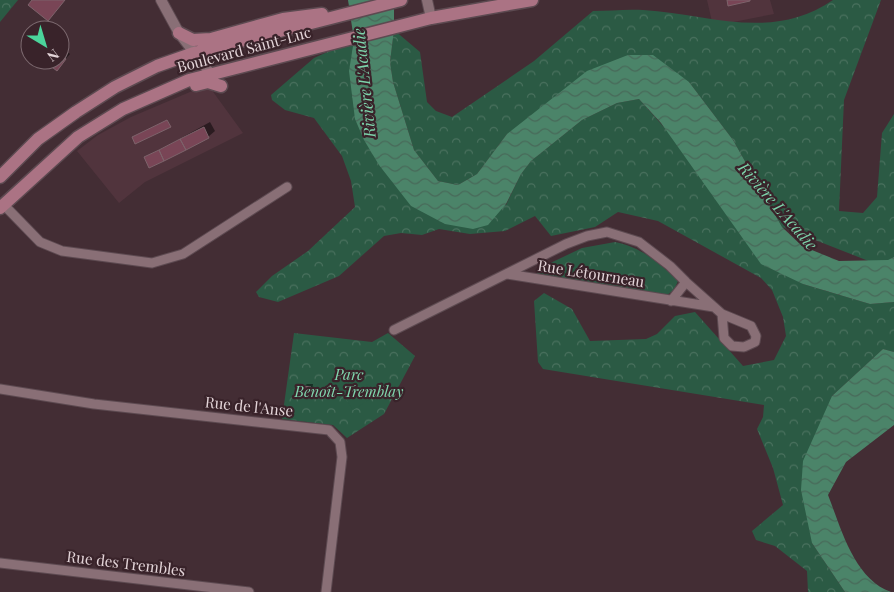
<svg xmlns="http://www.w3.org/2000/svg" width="894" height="592" font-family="'Playfair Display',serif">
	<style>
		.built { fill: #51343d }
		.forest { fill: url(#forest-crowns) }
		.garden { fill: #2b5a44 }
		.water { fill: url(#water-waves) }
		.shadow { fill: #0007 }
		.building { fill: #794556; stroke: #7d636b }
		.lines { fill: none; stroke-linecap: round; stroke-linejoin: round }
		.minor-casing { stroke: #5d4a51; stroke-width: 11 }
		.tertiary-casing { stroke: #5d4a51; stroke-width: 12 }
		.primary-casing { stroke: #5d4a51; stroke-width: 15 }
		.minor { stroke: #896f76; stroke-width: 9 }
		.tertiary { stroke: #896f76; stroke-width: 10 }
		.primary { stroke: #ab7384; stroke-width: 12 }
		.labels { text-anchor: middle; stroke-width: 4.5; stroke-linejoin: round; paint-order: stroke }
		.street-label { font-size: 15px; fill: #e3d4d8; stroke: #39232a }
		.park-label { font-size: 15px; font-style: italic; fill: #80d7ae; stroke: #39232a }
		.water-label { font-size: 16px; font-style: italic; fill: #7dd4ab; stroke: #39232a }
	</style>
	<defs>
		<pattern id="forest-crowns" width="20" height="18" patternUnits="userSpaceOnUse" patternTransform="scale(1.25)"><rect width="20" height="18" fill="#2b5a44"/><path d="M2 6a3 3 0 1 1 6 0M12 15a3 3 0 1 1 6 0" fill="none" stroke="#4a715e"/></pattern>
		<pattern id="water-waves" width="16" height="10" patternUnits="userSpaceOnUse" patternTransform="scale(1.25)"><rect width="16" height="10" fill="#4b8469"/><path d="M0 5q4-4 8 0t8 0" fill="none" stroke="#486959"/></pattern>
	</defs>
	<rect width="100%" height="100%" fill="#432d34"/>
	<path class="built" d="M707,0H770L774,14L713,26Z
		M197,89H211L243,133L145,182L119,203L77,151L98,135L131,117Z"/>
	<path class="forest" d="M0,0H18L0,22Z
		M833,0H881L844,100L839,211L863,213L877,197L882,133L894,114V271L782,227L733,140L689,82L507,134L477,174L458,185L438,181L414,150L393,82L390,62L394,30L420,52L427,102L436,111L452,117L534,61L593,11C609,11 626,9 643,10C709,14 772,42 833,0Z
		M354,40L379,165L506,205L521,174L531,161L582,120L617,103L639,99L803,284L870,304L894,302V352L883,349L832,396L812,543L845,592H808L807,571L775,546L756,540L752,531L783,505L773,468L757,429L763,417L764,405L543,369L538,362L534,301L544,293L572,309L590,341L646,339L657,334L675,316L695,312L743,366L774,360L786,336L783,317L772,290L761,278L658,221L618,212L595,227L551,236L535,216L505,231L470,234L439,229L422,235L401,233L384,236L339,276L278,302L259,297L256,292L272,276L308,251L355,207L351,181L342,156L314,118L285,110L272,100L271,95L314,58Z
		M615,242C641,247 660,263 678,281L674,290L667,295L537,274V270L542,267L582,248Z
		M294,333L372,342L388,333L415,356L384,414L347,438L333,425L282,419Z"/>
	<path class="garden" d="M368,384L376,395L353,410L346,399Z"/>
	<path class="water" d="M348,0H394V30L390,62L393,82L414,150L438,181L458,185L477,174L507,134L587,71L628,55H653L689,82L733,140L782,227L802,246L839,261L888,260L894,257V302L870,304L803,284L761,264L661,123L639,99L617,103L582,120L531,161L521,174L506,204L488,225L473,229L445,224L411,206L379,165L364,140L355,119L349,71L354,40Z
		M883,349L894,352V425L846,462L828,495C841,528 854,579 891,592H845L812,543L801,490L803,461L832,396Z"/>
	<path class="shadow" d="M60,46L70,54L61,64L45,60H60Z
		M210,122L215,131L208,137L145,158Z
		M307,384H313L312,392L309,395L304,386Z"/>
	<path class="building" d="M32,0H65L48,21L28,5Z
		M727,0H750V1L728,6Z
		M60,54L66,59L57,71L43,60H60Z
		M167,120L171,127L135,144L132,137Z
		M204,127L209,138L186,150L180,139Z
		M180,139L186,150L164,161L159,150Z
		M159,150L164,161L149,168L144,157Z
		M303,386L311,387L310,397L302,396Z"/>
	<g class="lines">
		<g class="minor-casing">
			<path id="minor" d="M4,205L40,242L62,251L152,263L183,254L287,187
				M507,274L714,307
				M671,301L686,282
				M394,330L566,244L587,236L607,232L639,242L670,266L686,282L722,314L751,326L756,336L755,342L744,347L732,346L724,338L722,314
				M0,389L94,404L329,430L340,442L342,457L326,592
				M0,563L249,592"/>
		</g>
		<g class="tertiary-casing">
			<path id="tertiary" d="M161,0L179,33L210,73
				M427,0L431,18"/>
		</g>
		<g class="primary-casing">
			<path id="primary" d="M179,33L193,40L211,39L283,19L322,14
				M196,85L208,82L221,86
				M0,177L38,139L76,112L115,87L157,66L194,53L401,0
				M0,208L78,137L123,109L189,80L431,18L532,0"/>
		</g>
		<use href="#minor" class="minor"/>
		<use href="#tertiary" class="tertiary"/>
		<use href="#primary" class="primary"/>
	</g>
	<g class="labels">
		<g class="street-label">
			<text transform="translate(244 50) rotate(-15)" y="5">Boulevard Saint-Luc</text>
			<text transform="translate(591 274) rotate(9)" y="5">Rue Létourneau</text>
			<text transform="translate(249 407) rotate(6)" y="5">Rue de l'Anse</text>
			<text transform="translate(126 564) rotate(7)" y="5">Rue des Trembles</text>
		</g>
		<g class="park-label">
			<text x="349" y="380">Parc<tspan x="349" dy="17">Benoît-Tremblay</tspan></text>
		</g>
		<g class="water-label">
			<text transform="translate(364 83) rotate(-96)" y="6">Rivière L'Acadie</text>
			<text transform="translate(778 206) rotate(49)" y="6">Rivière L'Acadie</text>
		</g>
	</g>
	<g transform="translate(45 45) rotate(142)"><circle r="24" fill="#39232a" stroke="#7d6a70"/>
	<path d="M0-4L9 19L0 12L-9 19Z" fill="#4bd49b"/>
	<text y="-8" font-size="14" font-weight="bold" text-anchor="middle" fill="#e3d4d8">N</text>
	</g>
</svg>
